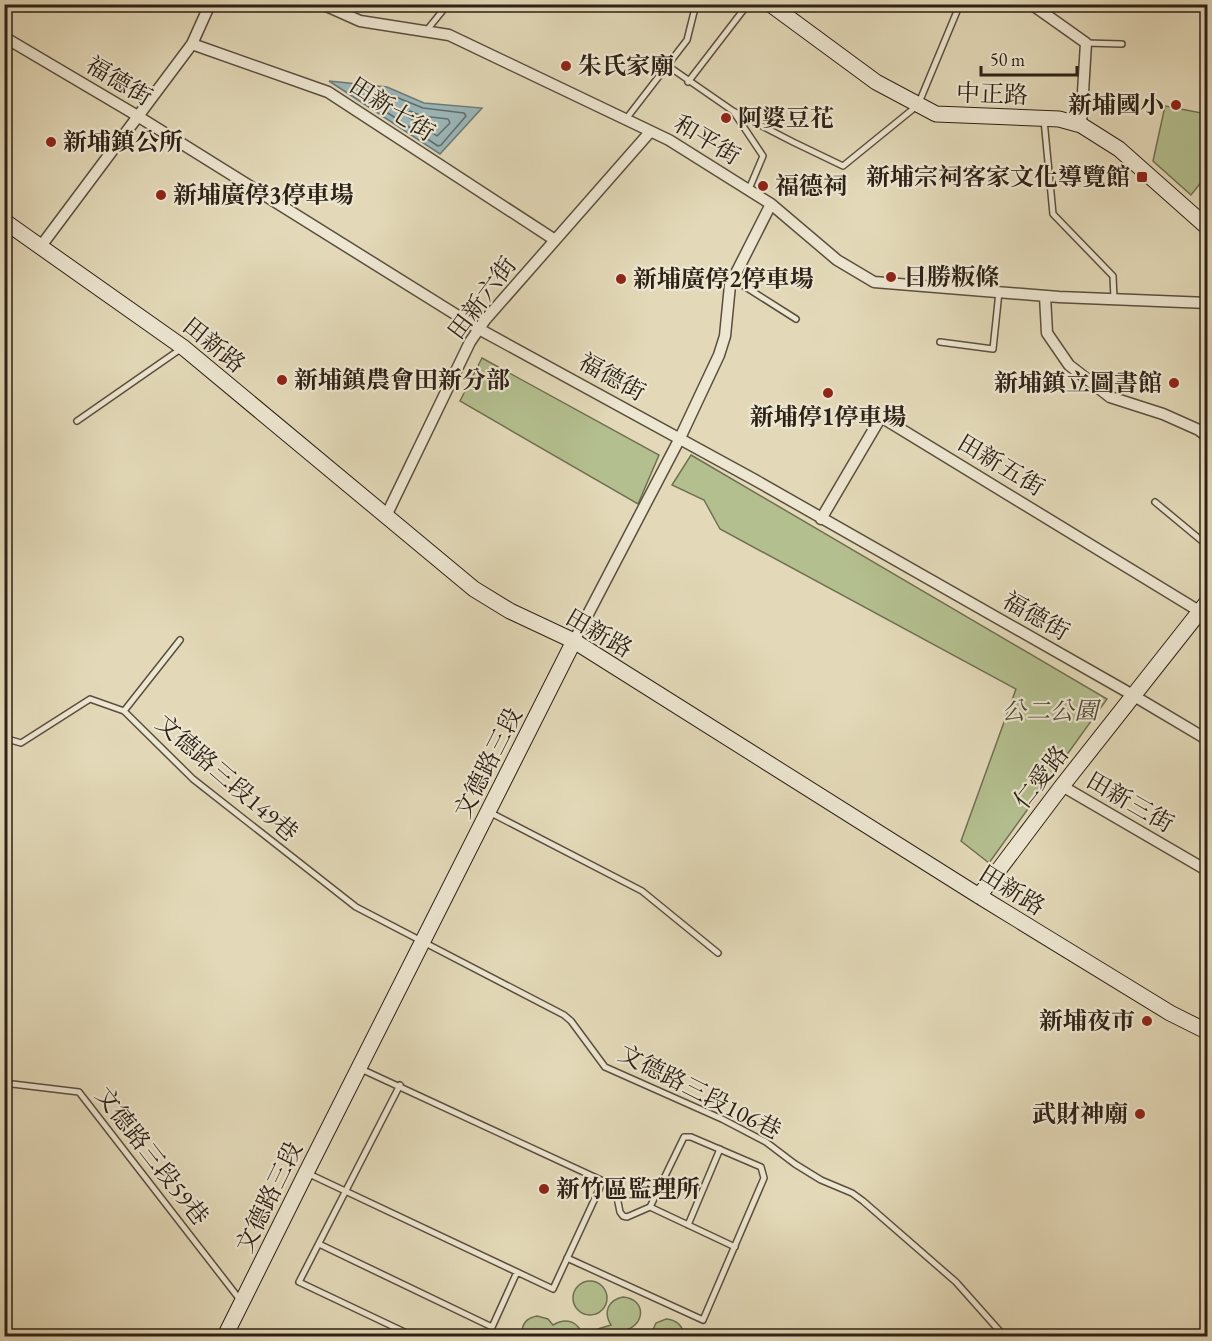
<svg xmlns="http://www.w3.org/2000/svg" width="1212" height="1341" font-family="'EB Garamond','Noto Serif TC',serif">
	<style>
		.green { fill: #b4bf8f; stroke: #707052; stroke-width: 1.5 }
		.water { fill: #9ab7ba; stroke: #6e7b78; stroke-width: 1.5 }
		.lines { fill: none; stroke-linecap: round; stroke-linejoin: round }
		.shore { stroke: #646c68; stroke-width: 1.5 }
		.lane-casing { stroke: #5a4f3e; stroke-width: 8 }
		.street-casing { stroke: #5a4f3e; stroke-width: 13 }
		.secondary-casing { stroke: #2d2116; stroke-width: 17 }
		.lane { stroke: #ede6d1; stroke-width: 5 }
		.street { stroke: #ede6d1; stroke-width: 10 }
		.secondary { stroke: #ede6d1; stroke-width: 15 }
		.poi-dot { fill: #8f2418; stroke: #ede6d1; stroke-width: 2 }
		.labels { text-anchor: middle; stroke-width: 4.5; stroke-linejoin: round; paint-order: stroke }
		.poi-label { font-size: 24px; font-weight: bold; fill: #2d2116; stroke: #ede6d1; text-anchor: start }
		.street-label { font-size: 24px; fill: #2d2116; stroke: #ede6d1 }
		.park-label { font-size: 24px; font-style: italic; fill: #4f4834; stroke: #ede6d1 }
	</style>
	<rect width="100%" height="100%" fill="#e3d9b8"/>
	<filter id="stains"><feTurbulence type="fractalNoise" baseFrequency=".00333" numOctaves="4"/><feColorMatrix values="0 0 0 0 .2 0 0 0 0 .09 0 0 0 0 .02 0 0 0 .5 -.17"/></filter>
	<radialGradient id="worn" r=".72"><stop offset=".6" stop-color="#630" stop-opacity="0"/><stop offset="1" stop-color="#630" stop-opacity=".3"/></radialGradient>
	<path class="green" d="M1165,106L1207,114V175L1191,195L1153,161Z
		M482,358L659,455L638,504L460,401Z
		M691,455L1107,699L989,863L961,841L1016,689L720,529L704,500L672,485Z
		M573 1298a17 17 0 1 1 34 0a17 17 0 1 1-34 0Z
		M623,1297C647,1299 646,1327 622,1331L625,1336H593L598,1329L611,1325C603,1312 608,1300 623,1297Z
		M537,1316L548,1319L553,1325C566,1317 579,1321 582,1336H522C521,1325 526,1318 537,1316Z
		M666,1319C677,1320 683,1326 684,1336H641H650L656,1323Z"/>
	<path class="water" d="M329,81L387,87L424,103L482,108L440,154Z"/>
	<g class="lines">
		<path class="shore" d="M365,91L386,93L423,108L464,113L466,116L441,145L438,146L362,96L361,92Z
			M410,111L422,116L448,119L450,123L437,136L407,116V113Z"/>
		<g class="lane-casing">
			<path id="lane" d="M427,30L448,4
				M1086,43L1122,44
				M668,66L733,111L763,156L749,189
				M688,82L748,4
				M733,111L793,142L843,166L918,105L960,4
				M626,119L687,40L696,4
				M1044,120L1053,214L1113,276L1114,299
				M733,279L796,319
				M940,342L993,349L999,292
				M77,421L182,348
				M1155,502L1208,546
				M124,711L180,640
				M4,738L21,743L90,699L124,711L193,779L356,907L564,1015L571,1021L605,1067L722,1119L766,1142L795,1164L821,1180L852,1193L863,1201L956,1282L1004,1336
				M491,813L642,891L718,953
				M4,1083L79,1092L241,1301
				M400,1085L299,1282L413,1336
				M307,1173L553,1289L603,1181L361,1069
				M650,1207L735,1247
				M688,1225L720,1149
				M319,1244L492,1327
				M567,1258L703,1320L764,1178L761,1167L691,1137H684L650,1207L627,1217L623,1216L620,1212L615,1187L603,1181
				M488,1336L517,1272"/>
		</g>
		<g class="street-casing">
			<path id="street" d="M322,4L360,21L449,35L669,140L771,204L837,260L874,282L1059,297L1208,303
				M1031,4L1086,43L1081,125
				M4,37L131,112L479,329L755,480L1124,690L1208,740
				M192,44L328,92L555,240
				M41,246L192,44L210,4
				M1045,296L1047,333L1069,365L1110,397L1163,414L1199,430L1208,437
				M386,516L470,342L485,320L650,132
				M821,519L881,417L1199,611
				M574,641L680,438L719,355L725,336L730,285L771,204
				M1062,786L1208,871"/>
		</g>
		<g class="secondary-casing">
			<path id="secondary" d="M770,4L876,82L936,114L1059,119L1081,125L1119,149L1208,228
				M4,221L184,348L474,589L510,611L574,641L979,896L1170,1013L1208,1032
				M979,896L1062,786L1208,601
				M225,1336L306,1173L574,641"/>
		</g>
		<use href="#lane" class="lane"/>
		<use href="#street" class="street"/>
		<use href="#secondary" class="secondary"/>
	</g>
	<g class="poi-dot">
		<circle cx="566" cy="66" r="6"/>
		<circle cx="1176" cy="105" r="6"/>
		<circle cx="726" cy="118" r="6"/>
		<circle cx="51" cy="142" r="6"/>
		<rect x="1136" y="171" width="12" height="12" rx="3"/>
		<circle cx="763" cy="186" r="6"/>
		<circle cx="161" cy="195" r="6"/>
		<circle cx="891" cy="277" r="6"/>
		<circle cx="621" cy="279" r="6"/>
		<circle cx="282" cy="380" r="6"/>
		<circle cx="1174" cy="383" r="6"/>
		<circle cx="828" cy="393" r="6"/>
		<circle cx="1147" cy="1021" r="6"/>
		<circle cx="1140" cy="1114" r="6"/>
		<circle cx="544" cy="1189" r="6"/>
	</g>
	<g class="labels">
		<g class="poi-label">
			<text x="578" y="74">朱氏家廟</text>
			<text x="1164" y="113" text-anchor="end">新埔國小</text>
			<text x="738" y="126">阿婆豆花</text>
			<text x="63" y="150">新埔鎮公所</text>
			<text x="1130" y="185" text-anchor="end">新埔宗祠客家文化導覽館</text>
			<text x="775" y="194">福德祠</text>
			<text x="173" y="203">新埔廣停3停車場</text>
			<text x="903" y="285">日勝粄條</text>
			<text x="633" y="287">新埔廣停2停車場</text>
			<text x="294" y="388">新埔鎮農會田新分部</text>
			<text x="1162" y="391" text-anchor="end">新埔鎮立圖書館</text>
			<text x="828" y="425" text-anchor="middle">新埔停1停車場</text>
			<text x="1135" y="1029" text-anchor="end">新埔夜市</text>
			<text x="1128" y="1122" text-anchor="end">武財神廟</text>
			<text x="556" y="1197">新竹區監理所</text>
		</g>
		<g class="street-label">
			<text transform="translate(119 81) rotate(31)" y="8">福德街</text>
			<text transform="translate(992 94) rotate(2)" y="8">中正路</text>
			<text transform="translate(392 109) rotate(33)" y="8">田新七街</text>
			<text transform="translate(707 140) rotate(31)" y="8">和平街</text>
			<text transform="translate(482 298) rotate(-53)" y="8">田新六街</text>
			<text transform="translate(214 345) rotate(39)" y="8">田新路</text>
			<text transform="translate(612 377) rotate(29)" y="8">福德街</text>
			<text transform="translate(1001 465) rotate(31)" y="8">田新五街</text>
			<text transform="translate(1036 616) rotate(30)" y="8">福德街</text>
			<text transform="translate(599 633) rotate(30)" y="8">田新路</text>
			<text transform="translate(488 763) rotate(-63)" y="8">文德路三段</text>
			<text transform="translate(1041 777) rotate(-52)" y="8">仁愛路</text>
			<text transform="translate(227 778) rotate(41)" y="8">文德路三段149巷</text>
			<text transform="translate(1130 802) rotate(30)" y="8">田新三街</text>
			<text transform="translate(1012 890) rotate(32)" y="8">田新路</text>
			<text transform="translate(700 1092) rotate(27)" y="8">文德路三段106巷</text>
			<text transform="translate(152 1156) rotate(52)" y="8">文德路三段59巷</text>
			<text transform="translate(269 1197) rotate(-64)" y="8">文德路三段</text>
		</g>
		<g class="park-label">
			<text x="1050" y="719">公二公園</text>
		</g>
	</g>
	<rect width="1212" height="1341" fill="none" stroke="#e3d9b8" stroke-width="24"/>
	<rect x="6" y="6" width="1200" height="1329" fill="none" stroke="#2d2116" stroke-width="3"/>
	<rect x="12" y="12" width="1188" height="1317" fill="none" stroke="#2d2116" stroke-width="1.5"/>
	<path d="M981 66v9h96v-9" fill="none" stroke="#2d2116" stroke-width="3"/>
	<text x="990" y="66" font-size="18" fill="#2d2116" stroke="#ede6d1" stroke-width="4.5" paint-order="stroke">50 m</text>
	<rect width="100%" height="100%" filter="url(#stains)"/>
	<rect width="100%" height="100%" fill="url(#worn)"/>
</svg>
